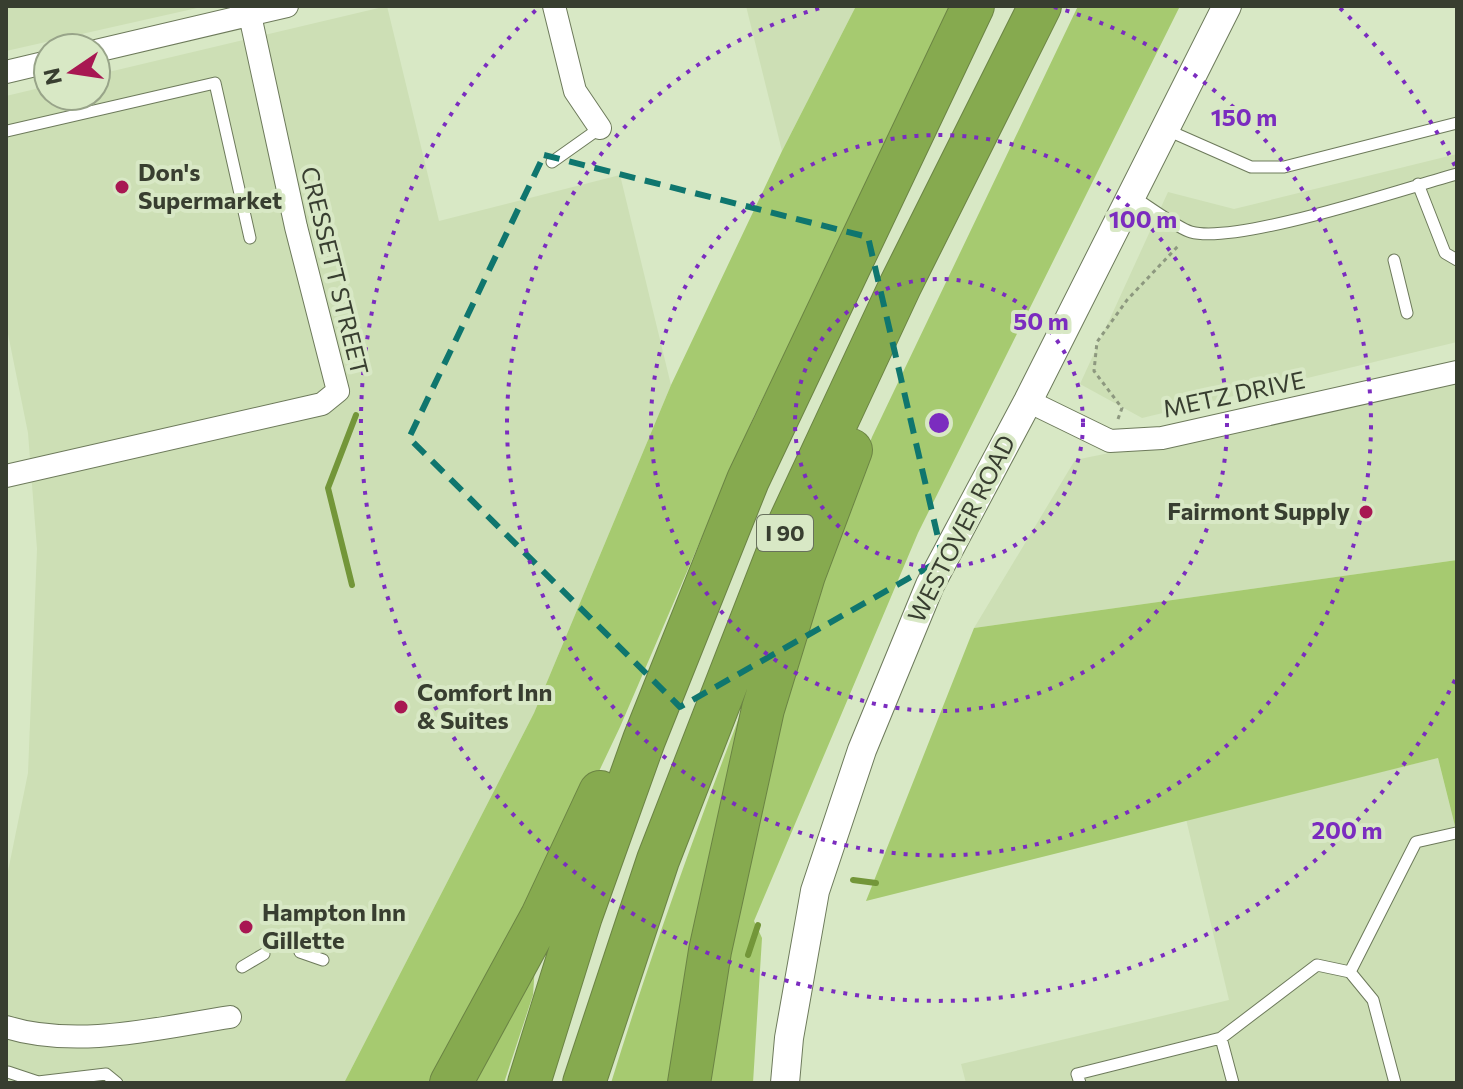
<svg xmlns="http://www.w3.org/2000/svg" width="1463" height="1089" font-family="Commissioner,sans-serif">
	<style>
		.built { fill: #cddfb5 }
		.green { fill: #a6ca70 }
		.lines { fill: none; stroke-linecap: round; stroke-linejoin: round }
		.stream { stroke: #739639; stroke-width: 6 }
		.service-casing { stroke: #6d7a5b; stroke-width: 13 }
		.minor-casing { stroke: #6d7a5b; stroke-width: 24 }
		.tertiary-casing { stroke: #6d7a5b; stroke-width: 30 }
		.motorway-casing { stroke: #6b8444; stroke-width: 44 }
		.path { stroke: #8d987f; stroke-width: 3; stroke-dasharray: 4 4; stroke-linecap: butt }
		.service { stroke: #fff; stroke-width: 11 }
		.minor { stroke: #fff; stroke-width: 22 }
		.tertiary { stroke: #fff; stroke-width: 28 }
		.motorway { stroke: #86aa4f; stroke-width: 42 }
		.marked { fill: none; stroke: #0f766e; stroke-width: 6; stroke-dasharray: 16 10; stroke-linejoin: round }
		.ring { fill: none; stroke: #7b2cbf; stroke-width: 4; stroke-dasharray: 4 8 }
		.poi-dot { fill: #a81752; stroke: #d8e8c5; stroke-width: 3 }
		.labels { text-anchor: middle; stroke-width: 8; stroke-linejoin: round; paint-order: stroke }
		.shield { fill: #d8e8c5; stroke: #68715d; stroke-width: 2 }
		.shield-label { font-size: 22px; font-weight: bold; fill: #383e30 }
		.poi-label { font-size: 24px; font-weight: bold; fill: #383e30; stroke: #d8e8c5; text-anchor: start }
		.street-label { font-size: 24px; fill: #383e30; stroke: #d8e8c5 }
		.centre { fill: #7b2cbf; stroke: #d8e8c5; stroke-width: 4 }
		.ring-label { font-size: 24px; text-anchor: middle; font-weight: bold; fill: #7b2cbf; stroke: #d8e8c5; stroke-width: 8; stroke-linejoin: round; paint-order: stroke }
	</style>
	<rect width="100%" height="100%" fill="#d8e8c5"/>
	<path class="built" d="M6,6H206L6,51Z
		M387,6L439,221L620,175L671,385L534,713L344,1083H6V881L28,773L37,549L28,433L6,324V96L48,86V96H96V75Z
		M746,6H856L782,151Z
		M1457,154V342L1142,418L1080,384L1168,192L1234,209Z
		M1457,382V560L974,628L1075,460Z
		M1438,758L1457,834V1083H966L961,1064L1229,1000L1186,819Z"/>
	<path class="green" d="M856,6H958L754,416L620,727L536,904L440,1083H344L534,713L671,385L782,151Z
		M1078,6H1180L918,533L754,921L762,938L753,1083H701L729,910L812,601L872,437Z
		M1457,560V834L1438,758L866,901L974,628Z
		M753,681L677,1083H611C653,947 702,814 753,681Z
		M535,966L533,995L504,1083H464Z"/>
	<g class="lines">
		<path class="stream" d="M352,585L328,488L356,415
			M853,880L876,883
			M748,955L758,925"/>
		<g class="service-casing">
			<path id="service" d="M1167,130L1251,167H1284L1457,123
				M7,131L215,83L250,238
				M552,162L600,128
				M1418,184L1445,253L1457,260
				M1133,197C1147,205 1177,228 1191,232C1237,245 1405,188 1457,174
				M1394,260L1407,313
				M300,952L323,960
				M242,967L264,954
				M1350,972L1416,842L1456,833
				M1221,1038L1233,1083
				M8,1072L38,1082L106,1074L117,1083
				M1080,1083L1077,1074L1221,1038L1317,965L1350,972L1373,1000L1395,1083"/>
		</g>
		<g class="minor-casing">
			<path id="minor" d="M554,6L575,91L600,128
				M96,51L287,6
				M6,72L48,62
				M1028,401L1110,441L1162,438L1457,372
				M6,476L322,404L338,391L296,227L248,6
				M6,1027C78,1049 158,1028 230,1017"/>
		</g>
		<g class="tertiary-casing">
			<path id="tertiary" d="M785,1083L789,1038L815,891L862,750L930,585L1028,401L1227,6"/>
		</g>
		<g class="motorway-casing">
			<path id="motorway" d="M451,1083L542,916L600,792
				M529,1083L581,916L644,740L748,480L973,6
				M584,1083L658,860L788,526L900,286L1040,6
				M689,1083L710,951L763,709L804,575L851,450"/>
		</g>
		<path class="path" d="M1118,419L1122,408L1094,371L1097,342L1127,300L1180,244"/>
		<use href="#service" class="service"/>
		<use href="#minor" class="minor"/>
		<use href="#tertiary" class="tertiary"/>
		<use href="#motorway" class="motorway"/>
	</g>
	<path class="marked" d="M544,155L868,237L943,559L680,707L409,438Z"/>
	<g class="ring">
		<circle cx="939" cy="423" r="144"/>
		<circle cx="939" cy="423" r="288"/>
		<path d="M1054 7A432 432 0 1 1 824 7"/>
		<path d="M1455 680A577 577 0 1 1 538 8M1340 8A577 577 0 0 1 1455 166"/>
	</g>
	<g class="poi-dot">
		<circle cx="122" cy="187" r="8"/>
		<circle cx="1366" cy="512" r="8"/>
		<circle cx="401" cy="707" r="8"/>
		<circle cx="246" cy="927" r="8"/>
	</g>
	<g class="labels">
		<rect class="shield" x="757" y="515" width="56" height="36" rx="6"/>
		<g class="shield-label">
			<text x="785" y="541">I 90</text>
		</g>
		<g class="poi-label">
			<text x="138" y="181">Don's<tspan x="138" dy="28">Supermarket</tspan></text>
			<text x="1350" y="520" text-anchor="end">Fairmont Supply</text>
			<text x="417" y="701">Comfort Inn<tspan x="417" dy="28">&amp; Suites</tspan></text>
			<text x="262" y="921">Hampton Inn<tspan x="262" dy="28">Gillette</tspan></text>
		</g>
		<g class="street-label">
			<text transform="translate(334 271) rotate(76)" y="8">CRESSETT STREET</text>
			<text transform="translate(1234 395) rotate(-12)" y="8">METZ DRIVE</text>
			<text transform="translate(962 529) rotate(-63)" y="8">WESTOVER ROAD</text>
		</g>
	</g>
	<circle cx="939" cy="423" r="12" class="centre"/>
	<g class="ring-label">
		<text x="1244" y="126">150 m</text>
		<text x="1143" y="228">100 m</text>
		<text x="1041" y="330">50 m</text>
		<text x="1347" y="839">200 m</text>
	</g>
	<rect width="1463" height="1089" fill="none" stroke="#383e30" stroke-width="16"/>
	<g transform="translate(72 72) rotate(257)"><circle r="38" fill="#d8e8c5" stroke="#98a489" stroke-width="2"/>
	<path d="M0-6L14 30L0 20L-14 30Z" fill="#a81752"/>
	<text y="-12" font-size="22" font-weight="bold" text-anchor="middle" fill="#383e30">N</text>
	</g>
</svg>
